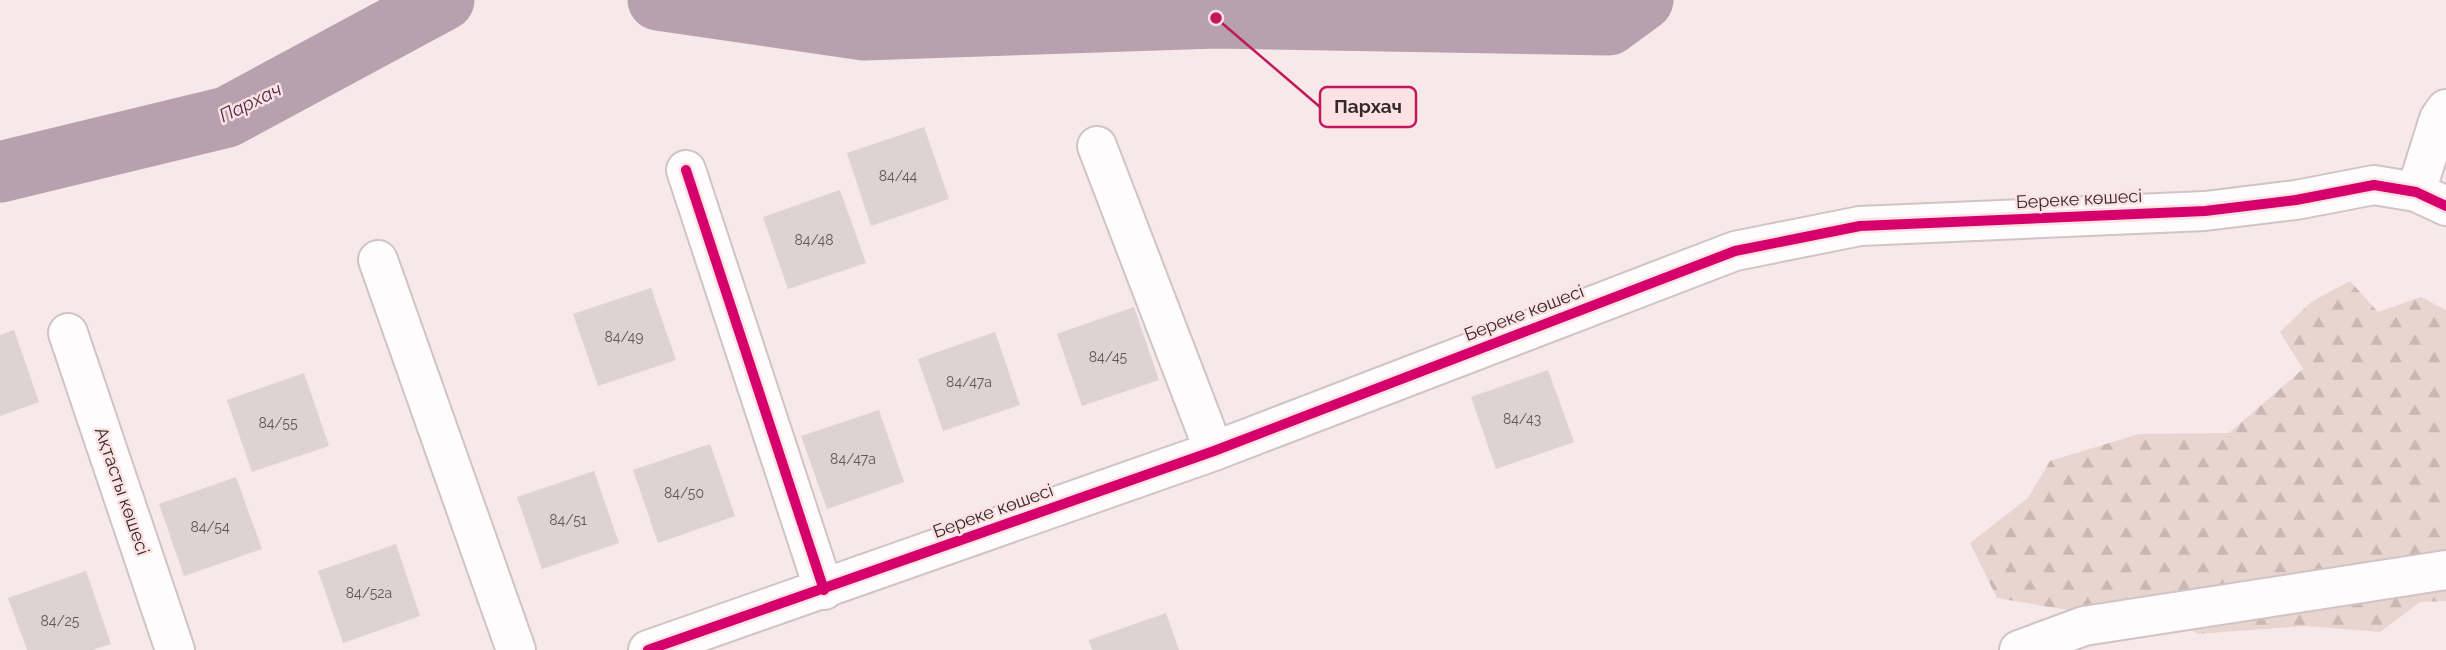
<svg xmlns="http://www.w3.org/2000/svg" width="2446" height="650" font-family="Raleway,sans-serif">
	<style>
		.forest { fill: url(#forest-firs) }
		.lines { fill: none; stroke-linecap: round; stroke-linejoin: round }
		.river { stroke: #b7a1ae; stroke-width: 61 }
		.building { fill: #ddd2d4 }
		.minor-casing { stroke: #d0c4c5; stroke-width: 42 }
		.minor { stroke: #fefcfc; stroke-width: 38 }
		.cycleway-casing { stroke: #fde2e4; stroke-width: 15 }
		.cycleway { stroke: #d6006c; stroke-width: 10 }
		.labels { text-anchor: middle; stroke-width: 5; stroke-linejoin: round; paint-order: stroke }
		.number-label { font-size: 14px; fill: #5f5556 }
		.street-label { font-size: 18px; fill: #33292a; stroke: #fde2e4 }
		.water-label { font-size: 19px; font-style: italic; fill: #502b49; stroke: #fde2e4 }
		.leader { fill: none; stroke: #c2185b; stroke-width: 2.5 }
		.callout-dot { fill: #c2185b; stroke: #fde2e4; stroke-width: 2.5 }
		.callout { fill: #fde2e4; stroke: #c2185b; stroke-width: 2.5 }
		.callout-label { font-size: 19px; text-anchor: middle; font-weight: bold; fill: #33292a }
	</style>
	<defs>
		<pattern id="forest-firs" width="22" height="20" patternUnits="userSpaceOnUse" patternTransform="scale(1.75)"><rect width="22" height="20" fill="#e9d5cf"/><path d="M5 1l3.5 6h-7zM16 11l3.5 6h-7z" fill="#c8b7b2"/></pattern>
	</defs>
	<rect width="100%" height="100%" fill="#f7e8e9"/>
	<path class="forest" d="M2350,281L2378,312L2421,297L2446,310V601L2420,602L2380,632L2306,626L2198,634L2152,605L2074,611L1997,598L1970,543L2028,498L2050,461L2139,434L2229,433L2303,369L2280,332L2311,302Z"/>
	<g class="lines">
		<path class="river" d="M658,0L864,30L1216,18L1609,25L1643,0
			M0,172L227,117L444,0"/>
	</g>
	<path class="building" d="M924,127L949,199L871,226L847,153Z
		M840,190L866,263L788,289L763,217Z
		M651,288L676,360L598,386L573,314Z
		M1134,307L1159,380L1082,406L1057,334Z
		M14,330L39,402L0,416V335Z
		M995,332L1020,405L943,431L918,359Z
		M1548,370L1574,442L1496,469L1471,397Z
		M304,373L329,446L252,472L227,400Z
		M879,410L904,482L827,509L801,436Z
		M710,444L735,516L658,543L633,470Z
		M594,471L619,543L542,569L517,497Z
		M236,477L262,549L184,576L159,504Z
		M396,544L420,616L343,643L318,571Z
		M86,571L111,644L92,650H27L8,598Z
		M1166,613L1179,650H1092L1089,640Z"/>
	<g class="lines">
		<g class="minor-casing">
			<path id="minor" d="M1097,146L1214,451
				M686,170L824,590
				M2416,192L2439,119L2446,109
				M378,260L516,650
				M68,333L175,650
				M648,650L1214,451L1735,251L1860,226L2205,211L2296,200L2374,185L2416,192L2446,206
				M2019,650L2084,626L2446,570"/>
		</g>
		<use href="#minor" class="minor"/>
		<g class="cycleway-casing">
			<path id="cycleway" d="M686,170L824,590
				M648,650L1214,451L1735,251L1860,226L2205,211L2296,200L2374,185L2416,192L2446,206"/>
		</g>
		<use href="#cycleway" class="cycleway"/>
	</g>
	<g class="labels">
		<g class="number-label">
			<text x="898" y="181">84/44</text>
			<text x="814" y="245">84/48</text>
			<text x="624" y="342">84/49</text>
			<text x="1108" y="362">84/45</text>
			<text x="969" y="387">84/47а</text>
			<text x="1522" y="424">84/43</text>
			<text x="278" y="428">84/55</text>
			<text x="853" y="464">84/47а</text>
			<text x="684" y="498">84/50</text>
			<text x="568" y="525">84/51</text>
			<text x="210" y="532">84/54</text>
			<text x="369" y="598">84/52а</text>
			<text x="60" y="626">84/25</text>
		</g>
		<g class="street-label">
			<text transform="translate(2079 199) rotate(-3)" y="6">Береке көшесі</text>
			<text transform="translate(1524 313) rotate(-21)" y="6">Береке көшесі</text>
			<text transform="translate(122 491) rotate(71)" y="6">Ақтасты көшесі</text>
			<text transform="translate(993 511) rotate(-20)" y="6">Береке көшесі</text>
		</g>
		<g class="water-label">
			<text transform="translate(250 102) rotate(-26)" y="7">Пархач</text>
		</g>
	</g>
	<path class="leader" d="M1216 18L1320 107"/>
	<circle class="callout-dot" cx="1216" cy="18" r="7"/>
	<rect class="callout" x="1320" y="87" width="96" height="40" rx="7"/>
	<g class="callout-label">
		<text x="1368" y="113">Пархач</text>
	</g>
</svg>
